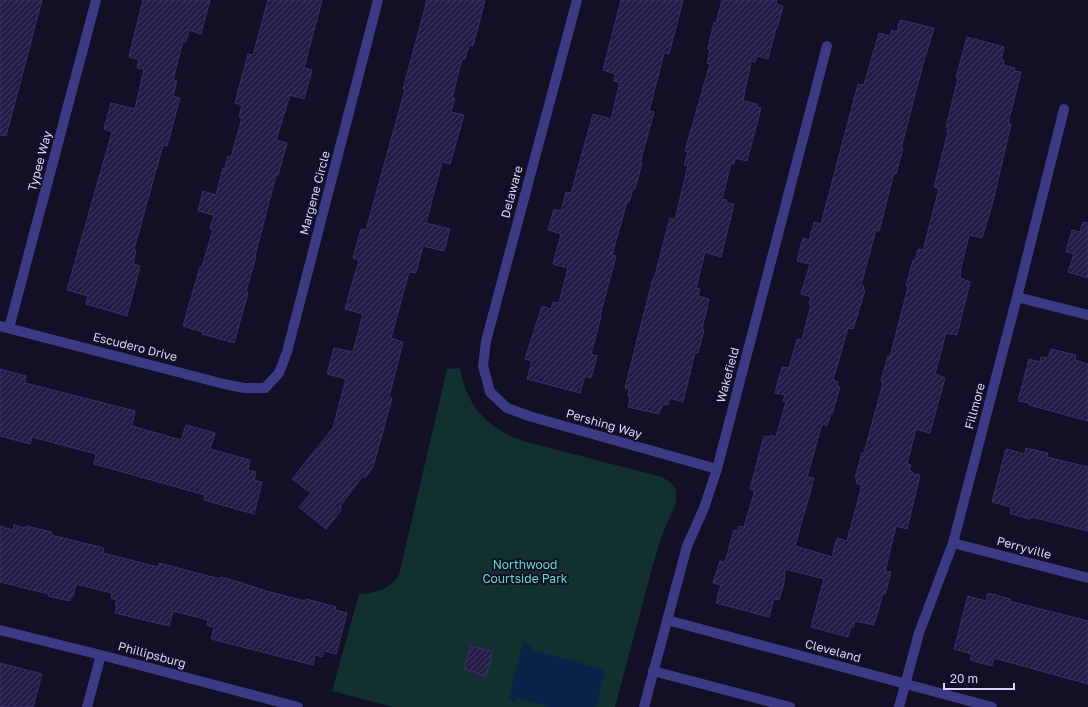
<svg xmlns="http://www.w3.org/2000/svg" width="1088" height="707" font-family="'Golos Text',sans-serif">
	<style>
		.green { fill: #12302f }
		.water { fill: #0c2248 }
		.building { fill: url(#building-hatch); stroke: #3b2d73 }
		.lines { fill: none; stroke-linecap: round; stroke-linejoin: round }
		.minor { stroke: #3d3a85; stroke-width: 10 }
		.tertiary { stroke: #3d3a85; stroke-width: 10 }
		.labels { text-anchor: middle; stroke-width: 4; stroke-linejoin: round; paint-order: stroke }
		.street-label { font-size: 12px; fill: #d9d4ff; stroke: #130f26 }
		.park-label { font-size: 12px; fill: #5fe0c0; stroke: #130f26 }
	</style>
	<defs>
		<pattern id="building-hatch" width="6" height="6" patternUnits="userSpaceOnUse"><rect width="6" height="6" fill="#241b47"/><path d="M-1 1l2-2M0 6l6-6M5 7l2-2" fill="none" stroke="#433b63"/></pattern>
	</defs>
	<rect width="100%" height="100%" fill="#130f26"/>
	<path class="green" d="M460,368C467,407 487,428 523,441L662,477L671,483L676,490V503L662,535L654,561L615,707H392L332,691L359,594C376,593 388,590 399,575L447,369Z"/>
	<path class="water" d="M523,643L531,645L530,650L606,670L596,707H550L517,698L516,702L508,700Z"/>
	<path class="building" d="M0,0H42L6,136L0,135Z
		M143,0H210L201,34L189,30L186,42L183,41L173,80L177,81L173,96L180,98L167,146L163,145L134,249L136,250L133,264L140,266L127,316L86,304L88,296L67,290L112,132L104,129L111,103L135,109L144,69L137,68L139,60L129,57Z
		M268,0H322L304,68L312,70L304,99L290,95L276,140L287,143L278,175H276L255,256H256L246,292L248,293L234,343L202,334L203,332L183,326L200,267H202L213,230L210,229L214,215L198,211L203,191L216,195L223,168L225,169L228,156L231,157L242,118L239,117L242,105L235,103L248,54L253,55Z
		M427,0H485L473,46L469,45L465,59H462L452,98H455L451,112L464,115L450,164L442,162L426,223L450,229L444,251L423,246L416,273L409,272L391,338L403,342L389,397L392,398L373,467L365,478L363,476L340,506L342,507L340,509L341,510L326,529L299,507L311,493L292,479L333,428L346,379L327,374L334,348L353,352L363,314L345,309L359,260L353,258L361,229L366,230L399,111L405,90L403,89Z
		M621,0H683L669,54L664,53L649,111L654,112L640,163H642L635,189H633L629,202H627L612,255L616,256L603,304L600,315L601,316L591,354L597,356L591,378L585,376L580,393L527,379L532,361L525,359L542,306L551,309L553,302L559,303L568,268L553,264L561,234L548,230L554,209L561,211L566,192L571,193L593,114L611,119L620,82L614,81L615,74L603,70Z
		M722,0H777L776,4L783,6L777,28H776L768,59L757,56L755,62L751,61L743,101L757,104V107L761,108L747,161L735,158L734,164L731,163L722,199L727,200L726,203L734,204L721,257L705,252L696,288L700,289L698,296L709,299L702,329L704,330L698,353L695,352L683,402L670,398L668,405L663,404L659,414L628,407L630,397L628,396L629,389L625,388L653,278L654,279L670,218L675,220L688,165H684L688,152L685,151L710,64L707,63L710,50L708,49L714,22L716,23Z
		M900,20L934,28L923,64L904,137L901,148H903L896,174L894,173L879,231L876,230L861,285L864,286L863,290H865L853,329L848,328L833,380L838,382L837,386L840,387L832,414L831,413L827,426L822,424L807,477L814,478L795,546L832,557L837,538L847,541L862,485L856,483L857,479L855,478L862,453H864L882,387L883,382L881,381L888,356L890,357L907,291L908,286H906L913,260L915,261L918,249L923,250L939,189L934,187L948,132H947L948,128L946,127L958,78H956L967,37L1004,47L1001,59L1004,60L1003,65L1015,68L1014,71L1021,72L1008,123L1011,124L992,205L982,238L969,235L960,271H961L960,278L970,282L957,335L946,333L935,374L945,378L938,403L930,433L916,429L907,464L911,465L909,471L913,472V474L920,475L907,529L896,526L885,571L891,572L885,594L883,593L874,625L855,621L853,627H851L848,637L811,627L824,579L785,569L784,583L779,600L774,599L769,617L716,603L721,585L713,583L720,561L725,562L734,530L738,531L739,526L744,527L755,490L750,489L764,436L770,437L771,435L776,437L786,402L783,401L785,395L775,393L782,367L789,368L797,339L802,340L811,305L809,304L811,297L801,294L810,264L797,261L803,238L809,240L814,222L821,224L858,84L864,85L879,33L890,36L892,30L897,32Z
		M1083,222L1088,223V278L1068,272L1074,254L1066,252L1072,230L1080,232Z
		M1051,349L1076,355L1075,360L1088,364V421L1029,405V403L1018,401L1029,359L1040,362L1041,357L1048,358Z
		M0,369L26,376L25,383L135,411L132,426L181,440L186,425L215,433L210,449L250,460L248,470L256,472L254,480L262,482L254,514L204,500L205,495L94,464L96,454L32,437L30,444L0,436Z
		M1026,448L1048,453L1047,457L1088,467V531L1032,517L1029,519L1012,514L1010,513L1011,507L992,502L1006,449L1025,454Z
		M14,525L26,528V526L52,532L51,535L104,548L103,553L158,567L159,563L220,579L221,577L242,583L266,591L305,601L306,599L336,607L335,610L347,613L336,654L324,651L322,657L315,655L313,665L211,639L214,627L207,625L208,620L173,611L169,626L115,613L117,605H115L117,600L111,598L112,593L76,584L73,597L71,596L70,601L48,596L49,594L0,582V526L13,530Z
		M988,593L1010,599L1009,601L1088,621V684L994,658L992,666L970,660L972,654L954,649L968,596L986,601Z
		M471,646L492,652L486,676L464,669Z
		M0,663L42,674L33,707H0Z"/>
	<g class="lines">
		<path class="minor" d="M1017,297L1088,315
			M0,326L224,384L244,388H265L279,373L287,352L378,0
			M9,328L96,0
			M717,469L827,46
			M953,543L1088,578
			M0,630L101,655L298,707
			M87,707L101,655
			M899,707L919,633L953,543L1017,297L1064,109"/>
		<path class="tertiary" d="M577,0L486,341L483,366L490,392L507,408L532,417L717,469L704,508L687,546L644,707
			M667,620L992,707
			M653,671L790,707"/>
	</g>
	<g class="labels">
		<g class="street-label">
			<text transform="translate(40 161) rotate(-75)" y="4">Typee Way</text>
			<text transform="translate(512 192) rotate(-75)" y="4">Delaware</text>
			<text transform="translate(315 193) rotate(-75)" y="4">Margene Circle</text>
			<text transform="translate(135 347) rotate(14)" y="4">Escudero Drive</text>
			<text transform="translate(728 375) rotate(-75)" y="4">Wakefield</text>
			<text transform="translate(975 406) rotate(-75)" y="4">Fillmore</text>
			<text transform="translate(604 424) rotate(16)" y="4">Pershing Way</text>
			<text transform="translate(1024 548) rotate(15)" y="4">Perryville</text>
			<text transform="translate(833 651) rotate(15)" y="4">Cleveland</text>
			<text transform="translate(152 655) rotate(15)" y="4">Phillipsburg</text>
		</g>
		<g class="park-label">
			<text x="525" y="569">Northwood<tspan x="525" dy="14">Courtside Park</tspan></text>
		</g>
	</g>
	<path d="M944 683v6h70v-6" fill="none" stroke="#d9d4ff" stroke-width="2"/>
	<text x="950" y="683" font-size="12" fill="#d9d4ff" stroke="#130f26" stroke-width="3" paint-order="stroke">20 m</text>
</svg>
